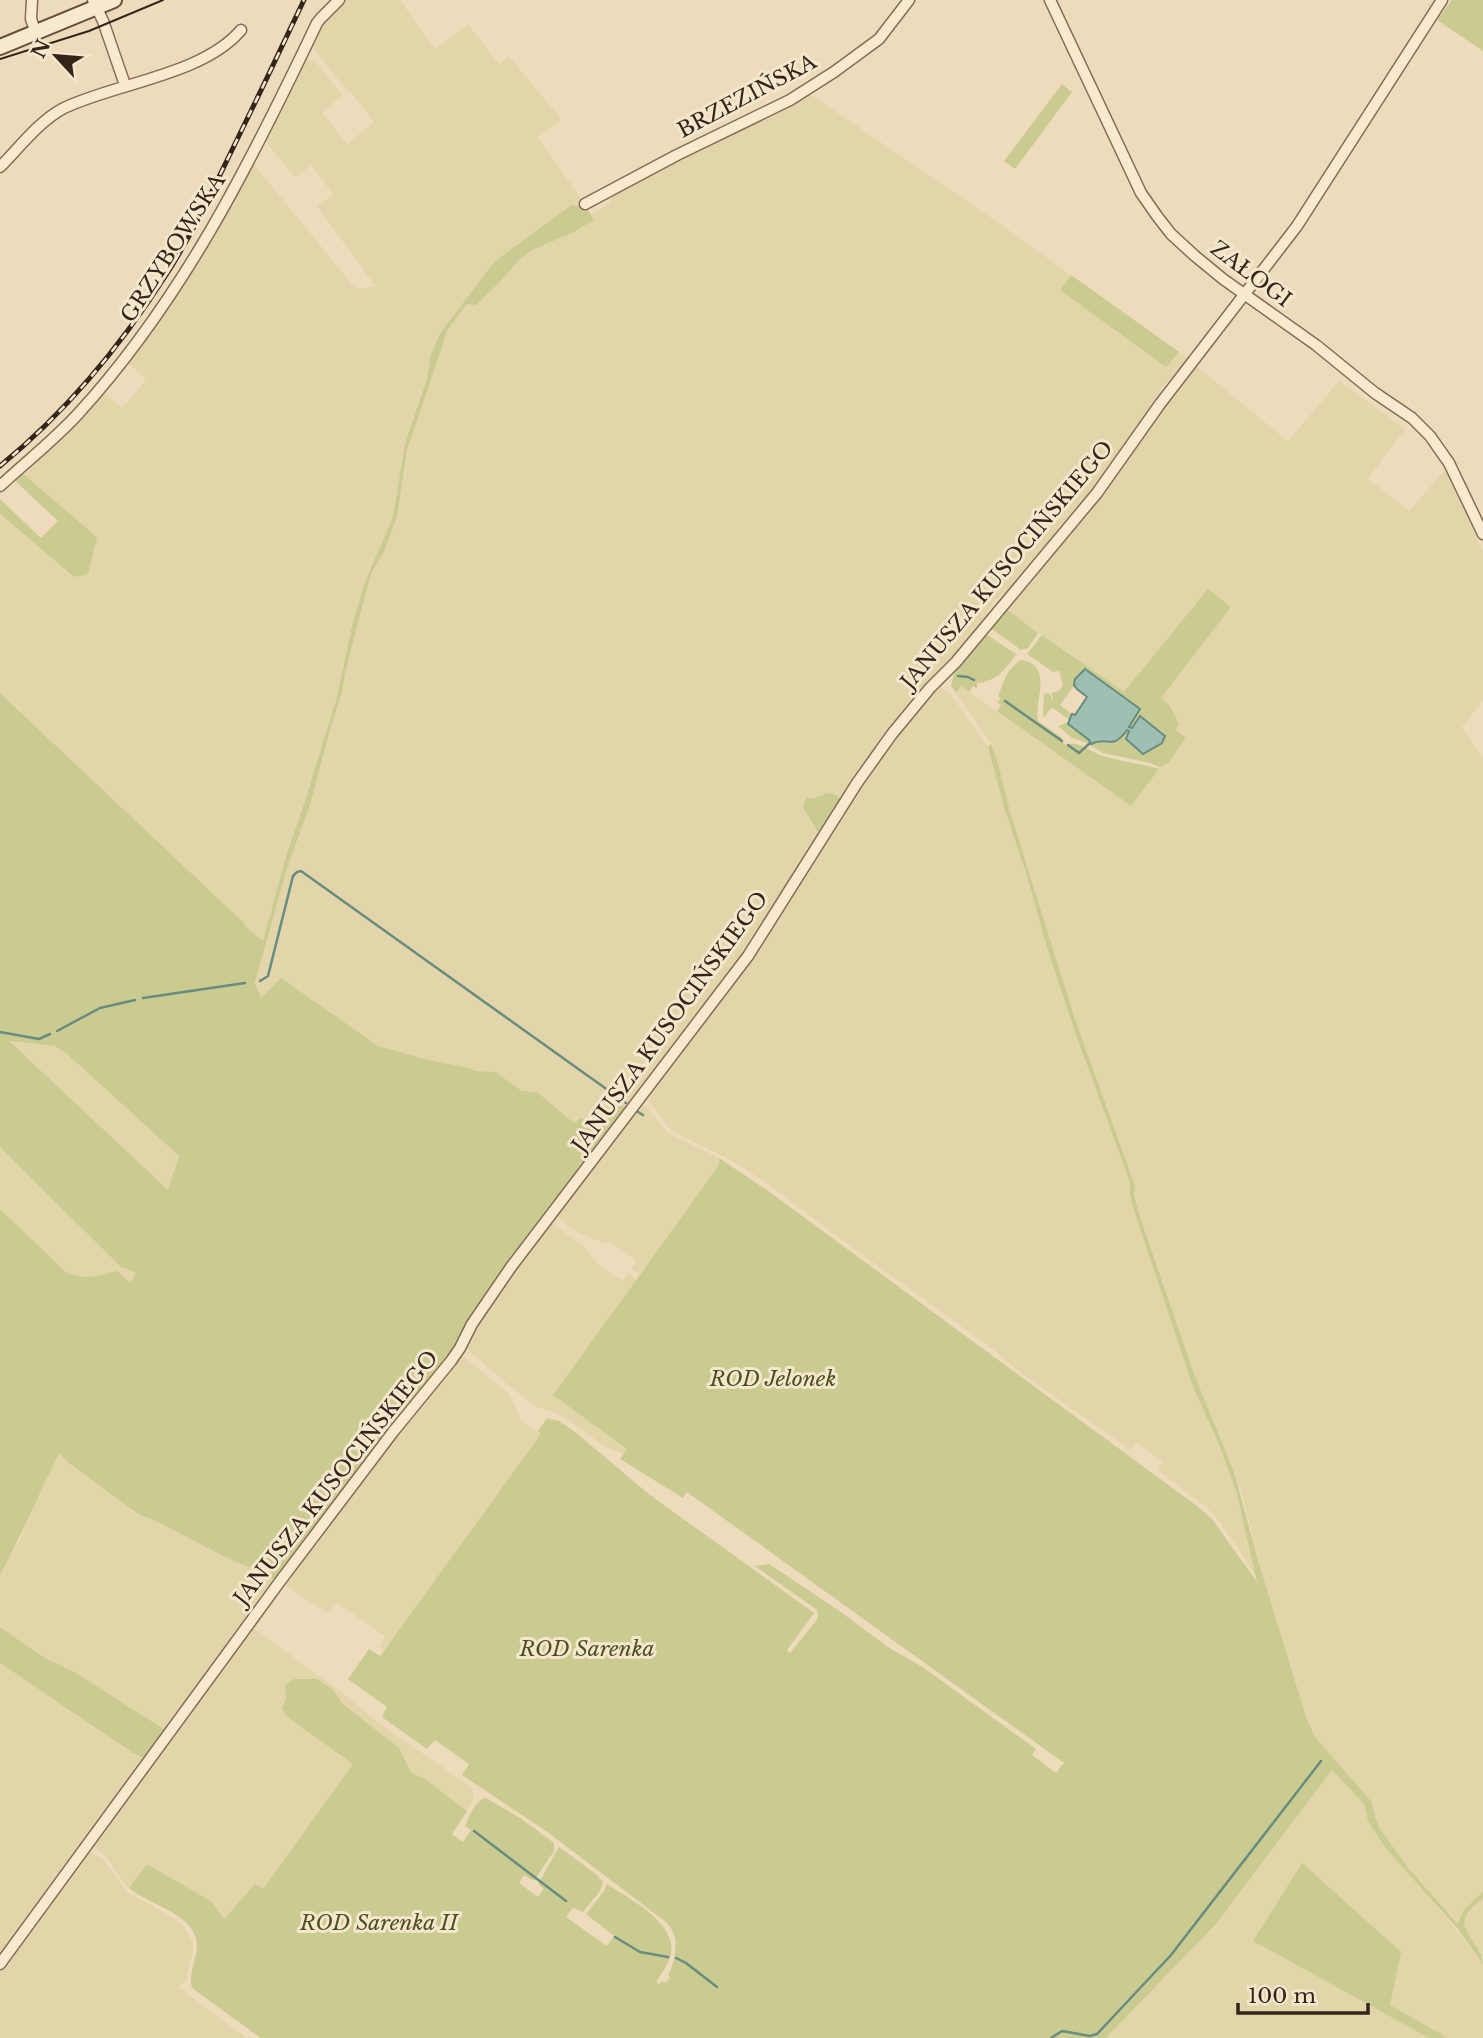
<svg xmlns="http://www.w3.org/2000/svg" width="1483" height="2038" font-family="'Libre Baskerville',serif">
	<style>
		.farmland { fill: #e3d5aa }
		.green { fill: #c9cb91; fill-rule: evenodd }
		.water { fill: #a0bfb3; stroke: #688c80; stroke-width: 2 }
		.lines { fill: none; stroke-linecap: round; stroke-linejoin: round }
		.stream { stroke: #688c80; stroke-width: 2.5 }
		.street-casing { stroke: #856b56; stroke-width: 13 }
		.secondary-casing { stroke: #674c39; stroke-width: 18 }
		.street { stroke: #f9e9cf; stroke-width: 10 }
		.secondary { stroke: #f9e9cf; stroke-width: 14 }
		.tram { stroke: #34251b; stroke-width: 2 }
		.rail-casing { stroke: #34251b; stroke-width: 5 }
		.rail { stroke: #f5e6cc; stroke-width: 2.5; stroke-dasharray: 8; stroke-linecap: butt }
		.labels { text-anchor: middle; stroke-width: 6; stroke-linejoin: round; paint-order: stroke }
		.street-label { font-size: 21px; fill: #34251b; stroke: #f5e6cc }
		.park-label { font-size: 21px; font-style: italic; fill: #495121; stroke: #f5e6cc }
	</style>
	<rect width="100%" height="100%" fill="#eedbbc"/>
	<path class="farmland" d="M345,0H400L435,49L468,24L499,64L509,56L562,120L538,137L581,199L502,256L491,266L441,332L431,354L427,379L405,444L393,518L365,582L352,626L337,697L305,801L287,853L263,941L250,931L243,922L0,693V514L73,577L97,537L20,471L102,391L122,408L146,380L125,360L252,162L356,289L375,286L317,206L333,194L311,165L295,178L263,138L304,59L315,61L343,96L322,112L347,144L374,122L350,91L348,92L314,49L312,44L315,33L331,11Z
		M810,94L996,221L1071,275L1060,290L1166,366L1179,352L1189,359L1163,386L1130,441L1099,482L1019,580L993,603L974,634L842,802L839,797L834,794L828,793L814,798H807L805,811L821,837L742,958L628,1108L620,1106L597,1128L581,1118L574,1123L537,1092L522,1091L495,1073L475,1071L469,1068L425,1059L378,1046L281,979L261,999L256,988V978L286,871L310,805L330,730L342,692L345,673L369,581L373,570L384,552L397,516L404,466L411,436L448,329L467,303L500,282L518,261L532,250L572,233L594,220L591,214L610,203L614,192L643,178L644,179L793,104Z
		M1195,365L1288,441L1339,381L1405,429L1368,479L1409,511L1445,470L1483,551V701L1462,727L1483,758V1891L1464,1911L1459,1924L1409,1869L1378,1826L1371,1801L1315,1737L1307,1720L1260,1567L1243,1498L1234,1472L1194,1374L1139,1214L1134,1195L1135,1186L1075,1019L1011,815L998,763L991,744L956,693L961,686L1131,806L1160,767L1169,762L1186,738L1006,610L1090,510L1140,443L1136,440Z
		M939,685L951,695L988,747L1004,807L1028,879L1047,948L1076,1035L1130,1182V1195L1193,1387L1220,1444L1237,1494L1257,1577L1219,1521L1208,1509L1158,1470L1163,1462L1136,1442L1130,1450L1021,1373L995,1351L831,1232L765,1182L727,1158L679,1135L668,1127L649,1101L647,1096L650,1091L850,801L905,722Z
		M8,1041L55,1046L66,1053L179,1156L168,1190Z
		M641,1105L646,1106L668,1133L719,1158V1165L640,1274L631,1269L636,1261L611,1243L605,1244L571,1229L558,1216L607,1148Z
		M0,1147L121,1267L136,1272L130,1283L117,1271L98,1276L84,1277L68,1274L0,1209Z
		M552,1223L585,1247L597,1263L622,1281L628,1273L633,1276L635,1281L553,1395L628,1449L624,1454L605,1447L564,1417L535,1406L513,1389L468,1350L466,1345L468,1337L513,1269Z
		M461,1354L509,1394L522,1421L541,1434L384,1650L379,1646L385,1636L337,1603L330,1612H325L319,1608L285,1585V1580L406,1421Z
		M59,1452L63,1457L141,1516L152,1519L225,1557L269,1576L275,1581L226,1649L210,1668L167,1731L76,1673L43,1657L0,1627V1575L20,1539L30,1513Z
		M251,1628L255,1629L344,1694L379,1723L468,1785L472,1789L474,1797L467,1811L424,1778L411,1773L399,1748L343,1704L333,1690L285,1685L286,1716L353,1764L263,1889L255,1885L224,1919L147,1864L129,1888L124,1883L106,1857L95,1847L93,1844Z
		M0,1663L133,1753L146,1759L114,1800L0,1959Z
		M1332,1769L1364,1804L1368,1821L1481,1961L1483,1964V2038H1448L1390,2005L1254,1941L1429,2038H1106L1216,1924Z
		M90,1852L103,1859L127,1892L172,1917L183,1925L193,1942V1952L186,1981L178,1987L247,2038H0V1970L86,1853Z
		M1483,1898V1956L1466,1931L1464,1920L1466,1914Z"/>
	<path class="green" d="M1452,0H1483V51L1437,20Z
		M1062,84L1072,92L1015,169L1004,161Z
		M573,204L576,206H586L594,220L572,233L532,250L518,261L500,282L476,305L467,304L448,329L407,450L397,516L384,552L373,570L369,581L345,673L342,692L330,730L310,805L286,871L255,983L261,998L281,978L378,1046L425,1059L469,1068L475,1071L495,1072L522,1091L537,1092L574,1123L581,1118L598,1128L620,1105L628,1108L599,1142L562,1195L506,1266L468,1322L454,1352L275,1581L269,1576L225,1557L152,1519L141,1516L69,1463L59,1453C39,1493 22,1535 0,1575V1209L68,1274L84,1277L97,1276L117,1271L130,1283L136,1273L121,1267L0,1147V693L243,922L250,931L263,941L287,853L305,801L337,697L352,626L365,582L393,517L405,444L427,379L431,354L441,332L491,266L502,256ZM9,1041L55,1046L66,1053L179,1156L168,1190Z
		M1071,275L1179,352L1166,367L1060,290Z
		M20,471L97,537L88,574L74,577L0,514V499L41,538L58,521L12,478Z
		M1208,589L1231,607L1161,698L1170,706L1179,724L1176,730L1186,738L1169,762L1160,767L1150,763L1103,753L1087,743L1072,738L1058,726L1068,722L1089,740L1121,738L1127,730L1130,731L1126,737L1140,716L1131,729L1129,727L1140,709L1074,685L1077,689L1073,687L1060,705L1072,714L1069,720L1053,708L1048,711L1046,716L1043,717L1044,694L1048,693L1051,696V699H1053L1051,693L1059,691L1063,685L1059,671L1053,672L1027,654L1042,635L1124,692Z
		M1004,607L1038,633L1028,648L1021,650L989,627Z
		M984,633L1016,654L1015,656C1004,670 996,682 977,683V688L973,686L969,692L961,686L956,693L951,686L955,670Z
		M1021,660C1054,665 1034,700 1038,721L1059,736L1062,738V742L1066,745C1079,740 1090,752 1103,756C1121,762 1140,763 1159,769L1131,806L997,711L1001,705L996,701H999L1001,698L998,697C1003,682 1007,668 1021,660Z
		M991,744L998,763L1011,815L1075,1019L1135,1186L1134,1195L1139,1214L1194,1374L1234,1472L1260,1567L1307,1720L1315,1737L1371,1801L1378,1826L1409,1869L1458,1924L1463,1911L1483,1891V1898C1478,1903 1471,1908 1467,1914C1456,1930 1483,1945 1483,1964L1457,1928L1387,1850L1368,1821L1364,1804L1332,1770L1216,1924L1106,2038H261L192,1988C188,1974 197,1960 197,1945C197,1915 148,1904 129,1888L147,1864L212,1902L224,1919L255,1884L263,1889L353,1764L286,1716L282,1708L286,1700L285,1685L294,1679H317L333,1690L343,1704L399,1748L411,1773L424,1778L467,1811L452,1834L463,1842L471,1830L465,1826C470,1816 474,1801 486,1798L520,1818L554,1843V1851L534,1881L524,1875L519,1883L538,1897L544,1889L538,1884L559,1847L597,1875L603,1882L600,1891L583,1912L573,1908L566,1917L607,1946L614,1936L586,1914L604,1891L607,1884C629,1899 681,1924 670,1958C667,1966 661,1974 656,1982L660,1984L662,1981L666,1983L670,1977L668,1975C672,1970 672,1965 674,1959C677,1943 677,1935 666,1922L546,1831L462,1775L469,1764L435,1740L427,1749L382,1717L387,1707L348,1679L369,1649L380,1656L541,1434L538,1431L547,1418L559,1421L575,1432L650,1495L814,1613L787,1650L790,1653L815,1622L818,1617L817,1610L755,1566L769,1564L838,1610L891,1649L924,1668L1036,1749L1032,1755L1056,1773L1064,1763L687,1492L683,1498L620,1459L627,1449L553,1395L719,1165V1158L771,1193L1197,1506L1212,1519L1257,1582L1237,1494L1219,1444L1193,1387L1134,1210L1130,1195V1182L1076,1035L1047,948L1028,879L1004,807L988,747Z
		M827,793C835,794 839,795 842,802L821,837L805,811L803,805L807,798H814Z
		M0,1627L43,1657L76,1673L167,1731L146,1759L133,1753L0,1663Z
		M1302,1863L1401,1952L1390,2005L1448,2038H1429L1253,1941Z"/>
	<path class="water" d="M1085,669L1140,709L1129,727L1132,728L1140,716L1165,736L1162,743L1143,754L1126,739L1129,731L1127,730C1111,752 1108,735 1091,744L1089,740L1068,724L1072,714L1075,715L1087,697L1077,689L1074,685L1075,679Z"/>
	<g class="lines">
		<path class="stream" d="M958,676L968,677L974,680
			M1005,701L1062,741
			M1068,745L1079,753L1090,743
			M260,981L268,976L293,876L297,872L301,871L626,1103
			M143,998L245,983
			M57,1031L100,1008L135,1000
			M0,1032L39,1039L50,1034
			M638,1112L643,1115
			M474,1831L566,1901
			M615,1937L640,1952L668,1957
			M676,1958L686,1963L717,1987
			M1051,2038L1062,2031L1090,2036L1097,2034L1171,1955L1321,1761"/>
		<g class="street-casing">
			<path id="street" d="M32,0L31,19L36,33
				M93,0L103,21L125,85
				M1050,0L1141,193L1157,216L1171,234L1195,256L1223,279L1316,345L1375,393L1412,418L1430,436L1449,463L1483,534
				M0,167C19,148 39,121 64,108C116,83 203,75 241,30
				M585,204L677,155L790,100L834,72L879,39L909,0
				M0,486C26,462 54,440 78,414C183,299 251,162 317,23L321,18L339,0
				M0,1964L281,1580L393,1432L451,1361L460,1348L472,1324L511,1267L748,956L857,783L892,734L930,688L956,662L1097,493L1160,404L1297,226L1442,0"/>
		</g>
		<g class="secondary-casing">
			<path id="secondary" d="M0,47L114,0"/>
		</g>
		<use href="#street" class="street"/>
		<use href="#secondary" class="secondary"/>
		<path class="tram" d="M0,59L89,31L163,0"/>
		<g class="rail-casing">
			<path id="rail" d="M0,466C66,412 120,347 166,275C192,235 212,191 233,148C257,99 281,49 304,0"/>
		</g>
		<use href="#rail" class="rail"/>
	</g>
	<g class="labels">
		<g class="street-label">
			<text transform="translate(747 96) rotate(-28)" y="7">BRZEZIŃSKA</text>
			<text transform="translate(173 248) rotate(-57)" y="7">GRZYBOWSKA</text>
			<text transform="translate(1251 274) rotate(37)" y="7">ZAŁOGI</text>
			<text transform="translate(1007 565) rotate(-50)" y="7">JANUSZA KUSOCIŃSKIEGO</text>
			<text transform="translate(670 1022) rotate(-54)" y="7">JANUSZA KUSOCIŃSKIEGO</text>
			<text transform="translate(336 1478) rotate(-52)" y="7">JANUSZA KUSOCIŃSKIEGO</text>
		</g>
		<g class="park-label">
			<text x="773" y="1386">ROD Jelonek</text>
			<text x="587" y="1656">ROD Sarenka</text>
			<text x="379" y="1930">ROD Sarenka II</text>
		</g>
	</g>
	<g transform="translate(56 56) rotate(296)" stroke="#f5e6cc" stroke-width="5" paint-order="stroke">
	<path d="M0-5L12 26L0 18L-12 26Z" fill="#34251b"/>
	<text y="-10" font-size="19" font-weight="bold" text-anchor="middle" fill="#34251b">N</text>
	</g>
	<path d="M1238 2003v10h130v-10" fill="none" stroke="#34251b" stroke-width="3.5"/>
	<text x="1248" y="2003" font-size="21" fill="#34251b" stroke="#f5e6cc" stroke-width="5" paint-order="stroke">100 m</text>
</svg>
